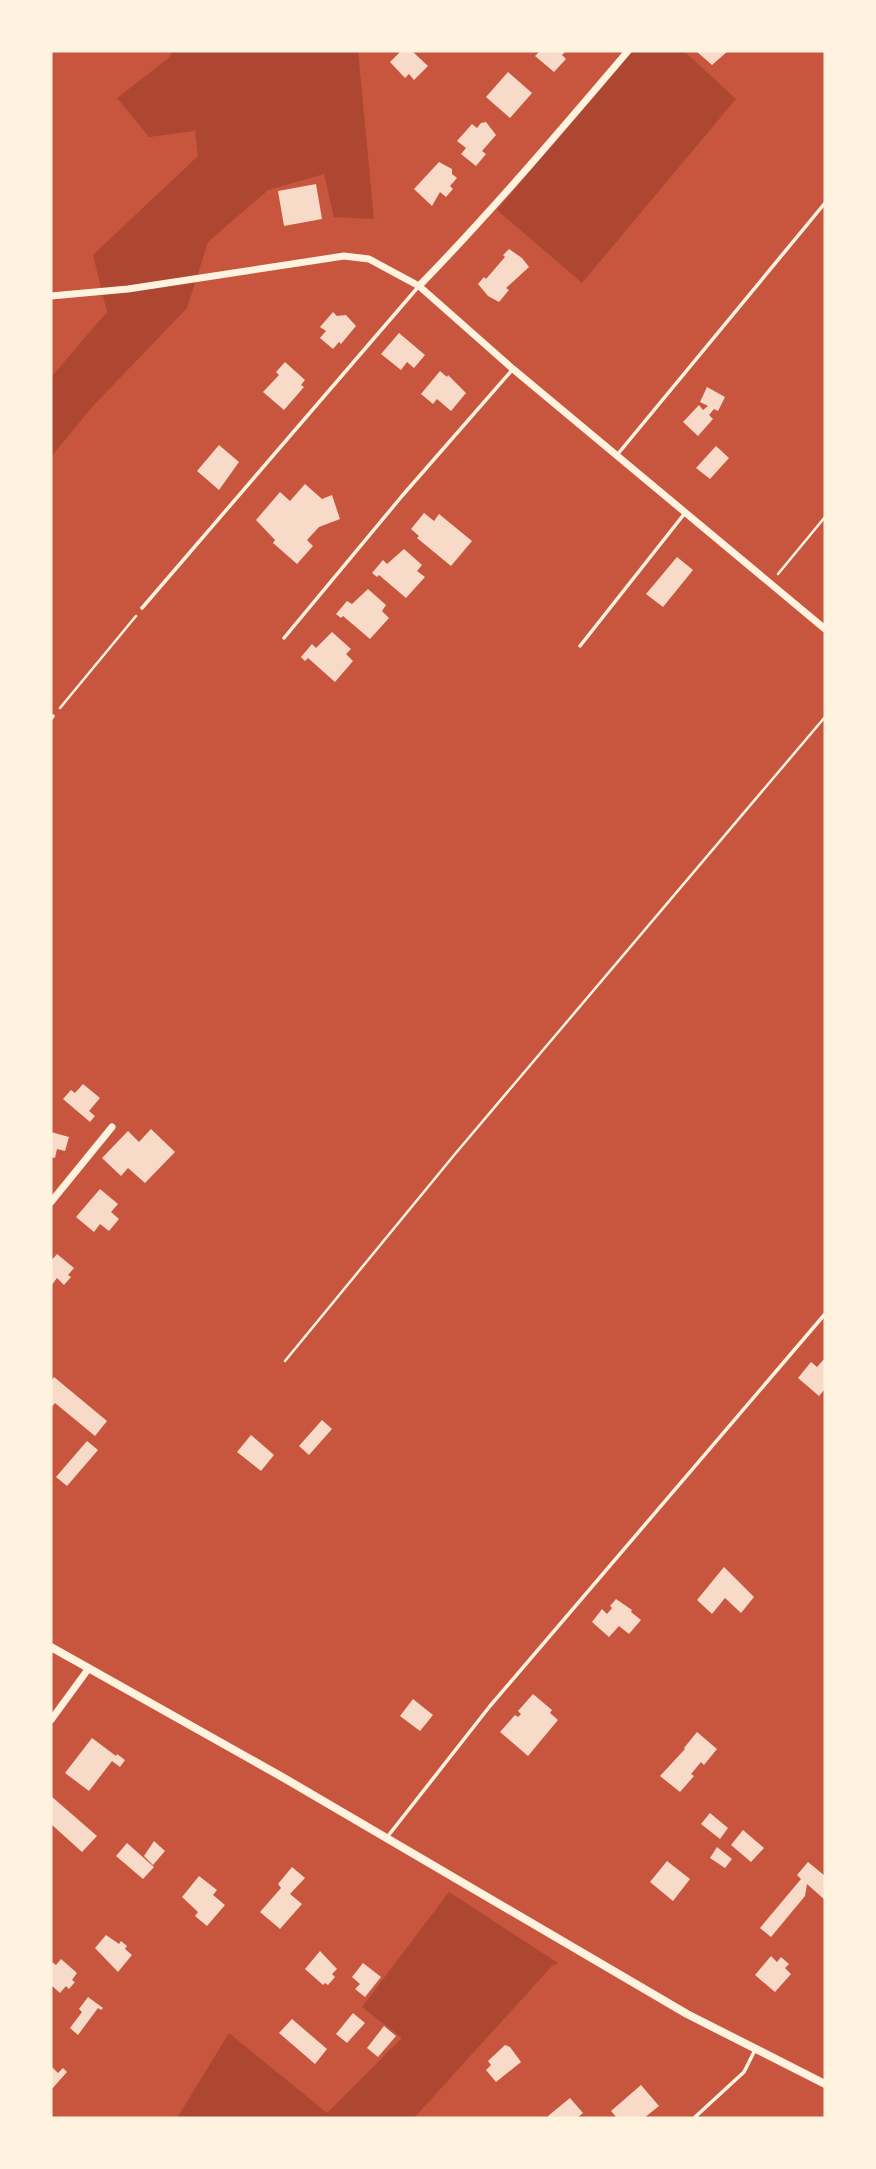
<svg xmlns="http://www.w3.org/2000/svg" width="876" height="2169" font-family="Merriweather,serif">
	<style>
		.green { fill: #ae4732 }
		.building { fill: #f7dbc8 }
		.lines { fill: none; stroke-linecap: round; stroke-linejoin: round }
		.path { stroke: #fff3e0; stroke-width: 2.5 }
		.service { stroke: #fff3e0; stroke-width: 3.5 }
		.minor { stroke: #fff3e0; stroke-width: 7 }
		.tertiary { stroke: #fff3e0; stroke-width: 8 }
	</style>
	<rect width="100%" height="100%" fill="#c8553d"/>
	<path class="green" d="M172,51H358L374,219L334,217L324,174L268,190L208,242L187,308L93,406L51,457V377L107,312L93,255L198,156L195,131L149,137L117,98L170,57Z
		M631,51H684L736,99L582,283L497,210Z
		M449,1892L558,1963L552,1966L414,2118H177L229,2033L327,2113L402,2038L362,2007Z"/>
	<path class="building" d="M401,51H412L428,66L414,80L409,74L405,78L390,62Z
		M540,51H566L562,55L566,59L554,72L535,56Z
		M696,51H728L712,65Z
		M508,72L532,93L510,118L486,97Z
		M486,122L496,135L482,151L486,154L476,166L461,154L466,148L457,141L472,124L477,128L481,123Z
		M439,162L452,169V174L457,178L450,186L453,189L446,197L440,192L432,206L414,189Z
		M316,184L322,219L284,226L278,191Z
		M509,249L522,258L529,267L506,288L509,290L499,302L488,296L478,284L484,277L486,279L505,257L503,255Z
		M333,312L337,316L346,315L356,326L341,344L339,342L333,349L320,338L326,331L320,327Z
		M399,333L425,355L414,368L407,362L401,370L381,354Z
		M285,362L305,380L301,385L304,387L284,410L263,392L279,375L276,372Z
		M440,371L447,377L448,375L466,393L451,411L437,399L433,404L421,394Z
		M707,387L725,397L718,411L714,409L709,415L713,419L698,436L683,422L699,405L703,410L708,406L700,402Z
		M219,445L239,462L219,490L197,471Z
		M716,446L729,458L710,479L696,468Z
		M305,484L322,499L332,495L340,519L319,527L307,540L313,546L297,564L273,543L275,540L256,520L280,492L290,501Z
		M424,513L434,521L439,514L472,541L451,566L417,538L419,536L411,529Z
		M404,549L422,565L417,571L425,577L406,598L379,575L377,577L372,573L383,560L387,564Z
		M677,557L693,570L663,607L646,594Z
		M368,589L386,605L382,611L389,618L370,639L343,616L341,618L336,614L347,601L352,604Z
		M332,632L351,649L346,654L353,661L335,682L308,658L305,661L301,657L312,644L316,648Z
		M83,1084L100,1098L89,1111L95,1116L90,1122L63,1099L71,1090L75,1093Z
		M151,1129L175,1152L145,1183L128,1168L121,1176L102,1158L128,1131L139,1142Z
		M51,1132L69,1137L65,1151L57,1149L55,1158L51,1157Z
		M100,1189L118,1204L111,1212L119,1219L109,1231L100,1224L94,1232L76,1217Z
		M57,1254L74,1268L68,1275L71,1277L64,1285L57,1278L51,1286V1261Z
		M825,1358V1389L819,1396L798,1378L811,1362L817,1367Z
		M54,1377L107,1421L95,1436L55,1403L51,1408V1381Z
		M322,1420L332,1429L309,1455L299,1446Z
		M251,1435L274,1455L261,1471L237,1452Z
		M87,1441L98,1450L67,1486L56,1477Z
		M724,1567L754,1597L741,1613L725,1598L712,1614L697,1600Z
		M616,1599L632,1610L631,1612L641,1620L629,1634L619,1626L609,1637L592,1622L602,1609L607,1614L612,1608L610,1606Z
		M533,1694L552,1710L550,1713L558,1720L528,1756L500,1732L515,1715L518,1717L521,1714L518,1711Z
		M413,1699L433,1715L420,1731L400,1716Z
		M697,1732L717,1749L704,1765L701,1762L691,1774L694,1776L680,1792L660,1776L685,1749L684,1748Z
		M92,1738L116,1756L117,1754L125,1760L120,1767L112,1761L89,1791L65,1773Z
		M51,1796L97,1836L82,1852L51,1824Z
		M710,1813L728,1828L720,1839L701,1824Z
		M743,1830L764,1848L751,1862L731,1845Z
		M154,1841L165,1851L153,1865L144,1856Z
		M127,1843L154,1867L143,1879L116,1856Z
		M717,1847L732,1859L725,1868L710,1858Z
		M667,1861L690,1879L673,1901L650,1882Z
		M808,1862L825,1876V1900L807,1884L805,1896L771,1937L760,1928L801,1879L797,1875Z
		M292,1867L305,1878L290,1894L302,1904L280,1929L260,1912L281,1888L278,1884Z
		M199,1876L217,1890L213,1895L225,1905L207,1926L195,1916L198,1912L182,1897Z
		M106,1935L119,1944L121,1941L127,1946L125,1949L132,1955L118,1972L95,1948Z
		M320,1951L337,1969L332,1974L335,1977L328,1985L325,1983L323,1985L305,1969Z
		M771,1956L777,1962L781,1957L789,1964L785,1968L791,1974L775,1992L755,1975Z
		M61,1959L77,1973L72,1980L75,1982L69,1989L66,1986L60,1993L51,1985V1964L52,1962L56,1965Z
		M363,1963L381,1977L365,1997L355,1989L360,1984L352,1977Z
		M88,1997L103,2008L101,2010L98,2008L78,2035L70,2028L82,2012L79,2009Z
		M353,2013L365,2023L347,2043L336,2034Z
		M292,2019L327,2049L315,2064L279,2033Z
		M384,2026L396,2036L378,2057L367,2048Z
		M505,2045L510,2047L521,2062L496,2082L486,2070L491,2065L488,2061Z
		M51,2066L58,2073L63,2068L67,2072L51,2090Z
		M641,2085L659,2106L644,2118H617L611,2111Z
		M570,2098L583,2113L577,2118H550L548,2116Z"/>
	<g class="lines">
		<path class="path" d="M778,574L825,517
			M60,708L136,616
			M285,1361L455,1154L825,717"/>
		<path class="service" d="M617,455L825,203
			M142,608L419,286
			M284,638L402,496L513,369
			M580,646L685,513
			M51,719L53,716
			M388,1836L490,1706L825,1314
			M694,2118L744,2072L755,2050"/>
		<path class="minor" d="M419,286L513,369L825,629
			M51,296L128,289L344,256L369,259L419,286C492,211 560,131 628,51
			M51,1202L112,1127
			M51,1720L89,1668"/>
		<path class="tertiary" d="M51,1647L284,1778L687,2014L825,2084"/>
	</g>
	<rect width="876" height="2169" fill="none" stroke="#fff3e0" stroke-width="105"/>
</svg>
